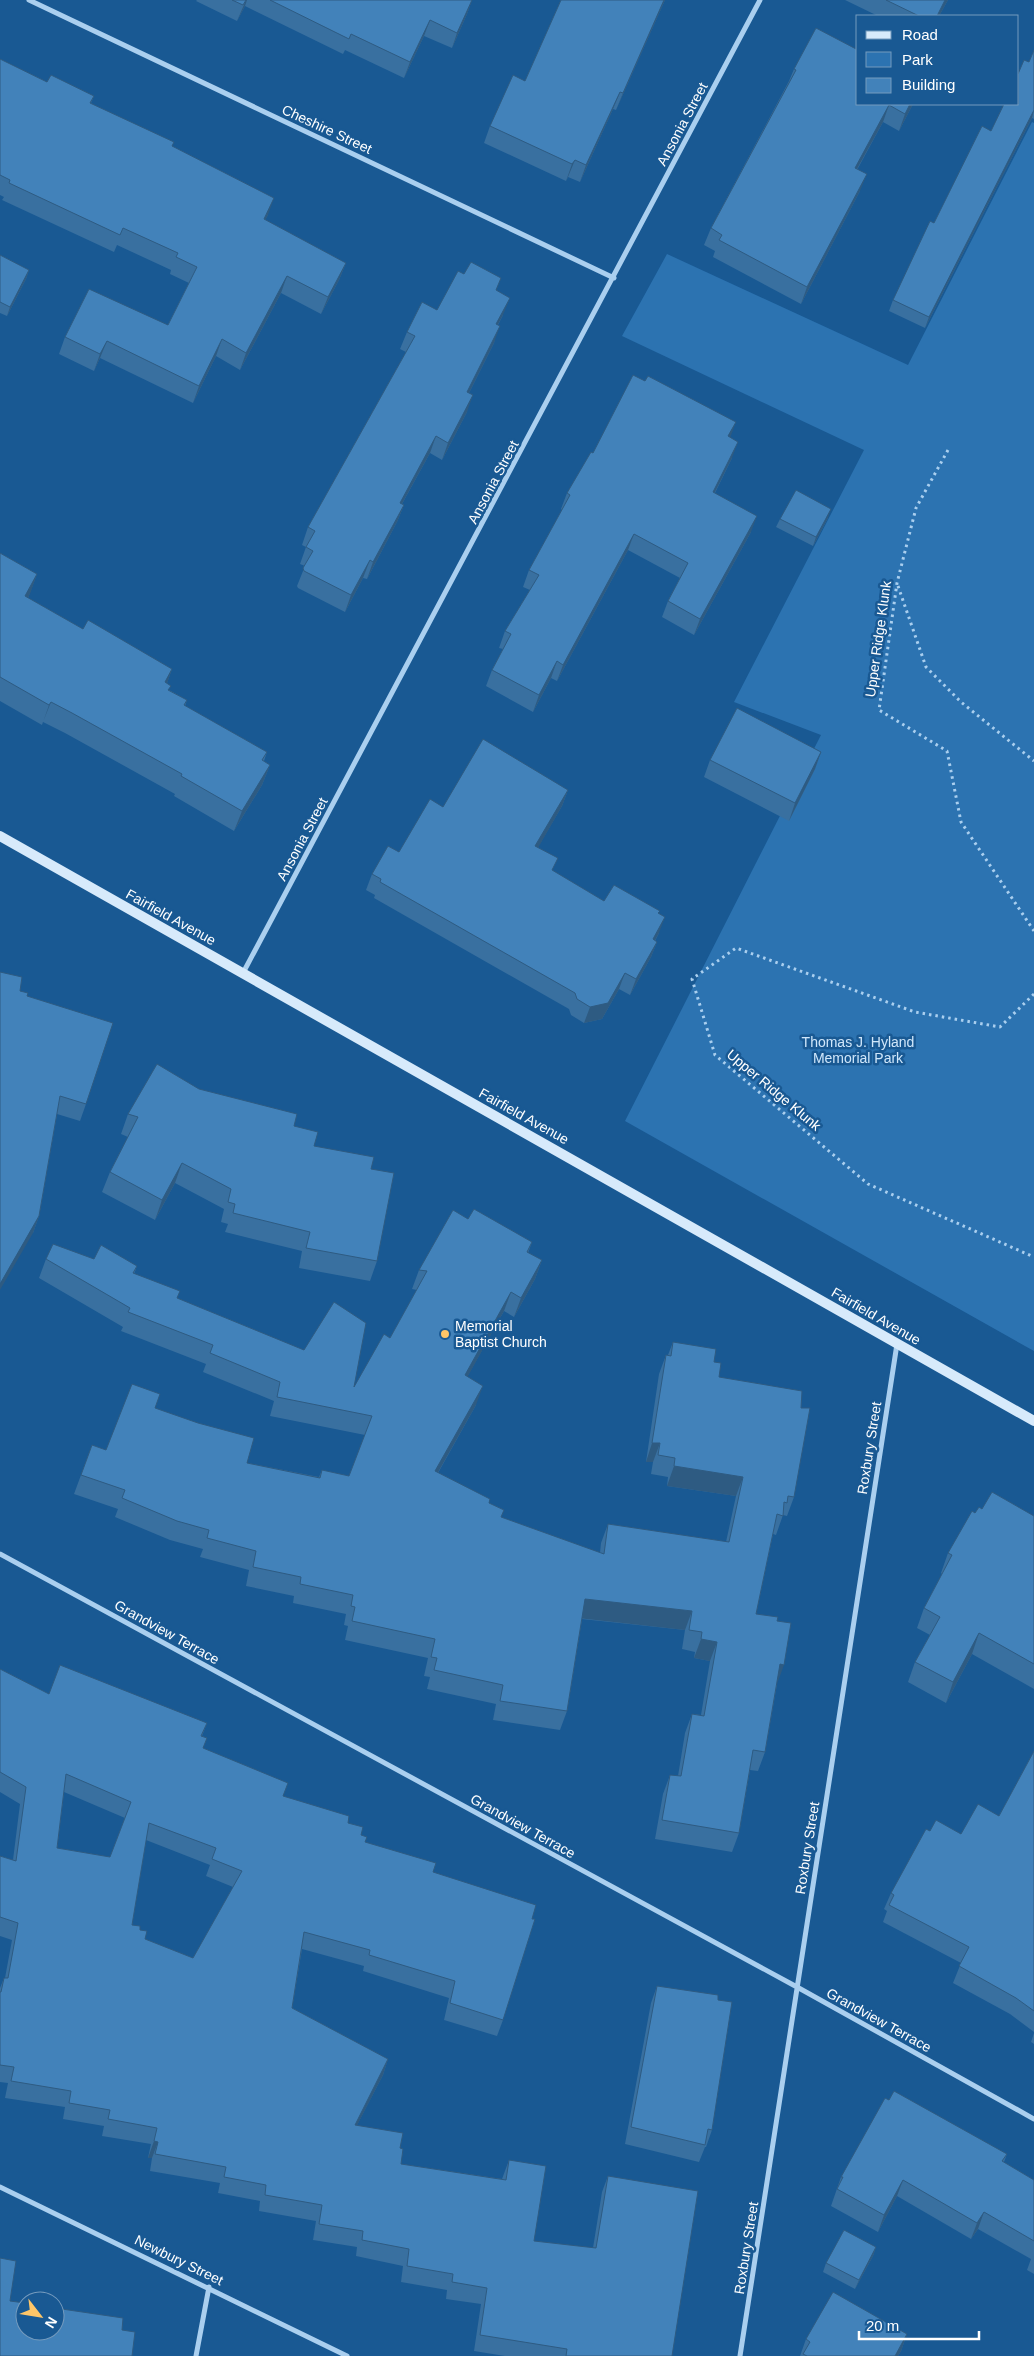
<svg xmlns="http://www.w3.org/2000/svg" width="1034" height="2356" font-family="Helvetica,sans-serif">
	<style>
		.green { fill: #2c73b1 }
		.lines { fill: none; stroke-linecap: round; stroke-linejoin: round }
		.path { stroke: #aacfef; stroke-width: 3; stroke-dasharray: 2.5 4; stroke-linecap: butt }
		.street { stroke: #aacfef; stroke-width: 5 }
		.secondary { stroke: #d7eafb; stroke-width: 10 }
		.wall { fill: #3970a0; fill-rule: evenodd }
		.shaded-wall { fill: #2e5b82 }
		.building { fill: #4282ba; stroke: #2e5b82; fill-rule: evenodd }
		.poi-dot { fill: #ffc668; stroke: #195993; stroke-width: 2 }
		.labels { text-anchor: middle; stroke-width: 5; stroke-linejoin: round; paint-order: stroke }
		.street-label { font-size: 14px; fill: #fff; stroke: #195993 }
		.park-label { font-size: 14px; fill: #d0e7fb; stroke: #195993 }
		.poi-label { font-size: 14px; fill: #fff; stroke: #195993; text-anchor: start }
	</style>
	<rect width="100%" height="100%" fill="#195993"/>
	<path class="green" d="M1032,122L1034,123V1351L625,1121L821,735L734,702L864,450L622,336L667,254L908,365Z"/>
	<g class="lines">
		<path class="path" d="M948,450L916,508L897,583L879,710L947,751L961,822L1034,931
			M898,586L926,667L961,702L1034,761
			M1034,994L1000,1027L915,1012L736,948L692,979L715,1055L868,1184L1034,1257"/>
		<path class="street" d="M29,0L614,278
			M243,973L760,0
			M0,1554L797,1987L1034,2119
			M0,2187L347,2356
			M196,2356L209,2287
			M740,2356L897,1344"/>
		<path class="secondary" d="M0,836L1034,1421"/>
	</g>
	<path class="wall" d="M197,0H472L467,14L452,48L424,36L404,78L345,50L343,54L245,6L237,21L196,1Z
		M561,0H665L616,110L613,109L580,182L568,177L566,181L484,143L490,126L525,81Z
		M845,0H948L939,16H878Z
		M1034,50V119L1032,118L925,328L889,311L893,300L934,223L991,131L1029,62Z
		M0,59L47,82L94,96L91,103L172,147L268,215L265,220L346,263L339,280L321,314L281,293L240,370L216,356L193,403L100,358L94,371L59,354L65,337L168,325L189,283L170,274L171,270L117,245L114,252L2,200L4,197L0,195Z
		M794,69L913,104L899,131L883,122L857,170L860,191L801,304L713,257L715,251L704,245L711,228L789,81Z
		M0,255L29,270L26,279L7,316L0,313Z
		M497,291L503,315L498,325L494,343L469,393L467,412L442,460L430,453L402,504L404,505L397,522L367,579L363,578L345,612L298,588L297,586L305,566L300,564L306,547L302,545L308,527L406,352L400,349L407,332L437,310Z
		M730,438L732,458L715,493L751,532L694,635L662,617L668,601L680,578L628,550L557,681L551,678L533,712L486,686L492,670L503,649L499,648L505,631L530,590L523,587L529,570L562,510L561,509L567,493L593,453Z
		M828,518L813,546L776,527L780,519Z
		M0,553L37,574L28,598L83,629L172,669L167,683L169,690L187,700L185,706L267,752L264,761L270,765L262,785L234,831L174,796L175,794L65,733L43,722L42,725L0,701Z
		M821,752L815,769L789,821L704,777L710,760Z
		M568,790L562,806L538,847L553,871L604,901L659,914V933L655,941L657,942L651,957L630,995L619,989L602,1019L584,1023L571,1015L569,1009L374,898L375,895L366,890L372,874L399,852L443,807Z
		M20,991L27,996L86,1104L80,1121L57,1114L39,1216L33,1233Z
		M199,1089L294,1126L314,1146L371,1169L377,1261L370,1281L299,1268L302,1251L225,1232L228,1224L221,1222L224,1209L175,1183L155,1220L102,1192L110,1172L128,1137L121,1134L128,1114Z
		M468,1219L532,1242L528,1253L542,1260L535,1279L514,1317L504,1311L467,1377L476,1405L438,1473L489,1503L504,1510L501,1517L600,1553L601,1543L608,1524L726,1542L736,1496L667,1486L668,1477L651,1474L653,1462H646L659,1374L666,1355H668L673,1342L714,1362L719,1377L794,1497L787,1516L783,1515L776,1535L773,1534L756,1614L777,1621V1684L765,1752L758,1771L750,1770L739,1833L732,1852L655,1839L663,1794L670,1775L678,1776L685,1733L692,1714L701,1715L710,1661L694,1658L695,1652L682,1649L685,1630L582,1619L567,1711L560,1730L493,1720L496,1704L427,1689L430,1677L424,1676L428,1658L345,1640L348,1626L344,1625L346,1614L293,1603L294,1596L246,1586L249,1570L200,1557L203,1549L170,1540L115,1517L118,1509L74,1494L92,1445L106,1450L155,1408L247,1463L319,1477L322,1470L349,1476L365,1435L270,1416L274,1401L203,1372L206,1364L121,1331L123,1327L39,1278L46,1259H94L137,1266L134,1274L177,1298L354,1387L390,1338L417,1290L412,1289L419,1270Z
		M975,1513L1034,1516V1689L972,1654L946,1703L908,1682L915,1662L930,1635L917,1628L924,1608L942,1574L941,1573L948,1553Z
		M0,1669L49,1694L207,1723L202,1736L207,1738L203,1748L283,1796L348,1823L361,1835L365,1842L433,1872L503,2020L497,2036L444,2020L449,1998L363,1971L364,1966L302,1949L292,2008L388,2059L383,2075L357,2125L400,2148L401,2164L502,2179L509,2160L534,2241L593,2248L602,2192L608,2176L672,2356H505L474,2351L481,2304L446,2299L447,2290L401,2282L403,2266L356,2256L357,2247L313,2240L316,2221L259,2211L260,2201L218,2193L220,2183L150,2171L152,2158H148L151,2144L102,2136L104,2126L63,2119L65,2107L5,2098L8,2083L0,2082V1988L4,1978H5L12,1940L0,1936V1856L13,1860L20,1804L0,1792ZM64,1792L125,1818L110,1857L57,1848ZM146,1840L210,1865L206,1876L233,1887L193,1958L145,1939L140,1930L132,1925Z
		M1034,1751V2032L1010,2014L953,1983L961,1963L883,1922L887,1911L884,1909L891,1893L930,1831L961,1834L999,1816Z
		M657,1986L712,2130L706,2147H705L699,2162L625,2144L651,2003Z
		M1034,2033V2044L1031,2042Z
		M1007,2154L1004,2162L1034,2180V2274L1027,2270L1031,2259L978,2229L971,2239L897,2196L878,2232L831,2206L841,2177Z
		M876,2247L873,2256L855,2289L823,2272L826,2263Z
		M907,2334L901,2351L898,2356H800L806,2339Z"/>
	<path class="shaded-wall" d="M246,0H247L245,6L237,21Z
		M472,0L467,14L452,48L457,33Z
		M664,0H665L616,110L623,93Z
		M945,0H948L939,16H937Z
		M430,20L424,36L404,78L410,62Z
		M620,92L613,109L580,182L586,165Z
		M910,104H913L899,131L905,114Z
		M889,105L883,122L848,185L855,168Z
		M1034,110L1032,118L925,328L929,317Z
		M575,160L568,177L566,181L572,164Z
		M867,174L860,191L801,304L807,287Z
		M274,198L268,215L257,236L264,219Z
		M346,263L339,280L321,314L328,297Z
		M29,270L26,279L7,316L10,307Z
		M287,276L281,293L240,370L246,353Z
		M510,298L503,315L489,341L496,324Z
		M500,326L494,343L461,409L467,392Z
		M222,339L216,356L193,403L199,386Z
		M107,341L100,358L94,371L100,354Z
		M473,395L467,412L442,460L448,443Z
		M736,422L730,438L728,436Z
		M436,436L430,453L393,520L400,503Z
		M738,442L732,458L707,508L713,492Z
		M404,505L397,522L367,579L373,562Z
		M831,509L828,518L813,546L816,537Z
		M757,516L751,532L694,635L700,619Z
		M634,534L628,550L557,681L563,665Z
		M370,560L363,578L345,612L351,595Z
		M37,574L30,594L18,616L25,596Z
		M557,661L551,678L533,712L539,695Z
		M172,669L165,689V682Z
		M51,702L43,722L42,725L49,705Z
		M821,752L815,769L789,821L795,803Z
		M270,765L262,785L234,831L242,811Z
		M568,790L562,806L530,862L535,846Z
		M665,917L659,933L647,955L653,939Z
		M657,942L651,957L630,995L636,979Z
		M625,973L619,989L602,1019L584,1023L590,1007Z
		M182,1163L175,1183L155,1220L162,1200Z
		M39,1216L33,1233L0,1290V1284Z
		M542,1260L535,1279L514,1317L521,1298Z
		M511,1292L504,1311L458,1394L465,1375Z
		M483,1386L476,1405L428,1490L435,1471Z
		M652,1443H660L653,1462H646Z
		M674,1466L743,1477L736,1496L667,1486Z
		M585,1599L692,1611L685,1630L578,1618Z
		M979,1633L972,1654L946,1703L953,1682Z
		M701,1639L717,1642L710,1661L694,1658Z
		M780,1664L784,1665L777,1684Z
		M388,2059L383,2075L349,2141L355,2125Z
		M154,2141L158,2142L152,2158H148Z
		M903,2180L897,2196L878,2232L884,2215Z
		M984,2212L978,2229L971,2239L977,2223Z
		M876,2247L873,2256L855,2289L859,2280Z
		M907,2334L901,2351L898,2356H895Z"/>
	<path class="building" d="M232,0H246L243,5Z
		M270,0H472L457,33L430,20L410,62L351,34L349,39Z
		M561,0H664L623,93L620,92L586,165L575,160L572,164L490,126L513,75L525,81Z
		M886,0H945L937,16H919Z
		M816,28L858,50V104H910L905,114L889,105L855,168L867,174L807,287L719,240L722,235L711,228L796,70L794,69Z
		M1034,50V110L929,317L893,300L930,221L934,223L982,126L991,131L1004,104H1018V74L1024,60L1029,62Z
		M0,59L47,82L51,75L94,96L90,103L174,142L172,146L274,198L264,219L346,263L328,297L287,276L246,353L222,339L199,386L107,341L100,354L65,337L89,289L168,325L197,267L176,257L178,253L123,228L120,235L9,183L10,180L0,175Z
		M0,255L29,270L10,307L0,302Z
		M471,262L501,278L496,290L510,298L496,324L500,326L467,392L473,395L448,443L436,436L400,503L404,505L373,562L370,560L351,595L304,571L303,568L313,551L306,547L315,531L308,527L415,336L407,332L422,302L437,310L458,271L464,274Z
		M633,375L645,381L648,376L736,422L728,436L738,442L713,492L757,516L700,619L668,601L688,563L634,534L563,665L557,661L539,695L492,670L511,634L505,631L539,575L529,570L570,495L567,493L591,452L593,453Z
		M796,490L831,509L816,537L780,519Z
		M0,553L37,574L25,596L83,629L88,620L172,669L165,682L171,686L168,690L187,700L184,705L267,752L262,760L270,765L242,811L181,776L182,774L72,713L51,702L49,705L0,677Z
		M737,708L821,752L795,803L710,760Z
		M483,739L568,790L535,846L558,858L552,870L604,901L614,885L660,911L658,913L665,917L653,939L657,942L636,979L625,973L608,1003L590,1007L577,999L575,993L380,882L381,879L372,874L388,846L399,852L430,799L443,807Z
		M0,972L22,977L20,991L28,993L27,996L113,1023L86,1104L60,1096L39,1216L0,1284Z
		M157,1064L199,1089L297,1114L294,1126L318,1132L314,1146L374,1157L371,1169L394,1173L377,1261L306,1248L310,1232L233,1213L235,1204L228,1202L231,1189L182,1163L162,1200L110,1172L138,1117L128,1114Z
		M474,1209L532,1242L527,1252L542,1260L521,1298L511,1292L465,1375L483,1386L435,1471L490,1499L489,1503L504,1510L501,1517L604,1554L608,1524L729,1542L743,1477L674,1466L675,1458L658,1455L660,1443H652L666,1355L671,1356L673,1342L716,1349L714,1362L721,1363L719,1377L802,1391L801,1408H810L794,1497L788,1496L787,1503L784,1502L783,1516L777,1514L756,1614L778,1617L777,1621L791,1623L784,1665L780,1664L765,1752L753,1750L739,1833L662,1820L670,1775L681,1776L692,1714L704,1716L717,1642L701,1639L702,1632L689,1630L692,1611L585,1599L567,1711L500,1701L503,1685L434,1670L437,1658L431,1657L435,1639L352,1621L355,1607L351,1606L353,1595L300,1584L301,1577L253,1567L256,1551L207,1538L209,1530L177,1521L122,1498L125,1490L81,1475L92,1445L106,1450L132,1384L160,1394L155,1408L198,1423L254,1438L247,1463L320,1478L322,1470L349,1476L372,1416L277,1397L280,1382L210,1353L213,1345L128,1312L130,1308L46,1259L53,1244L94,1259L101,1245L137,1266L133,1273L180,1291L177,1298L304,1350L334,1302L366,1323L354,1387L384,1334L390,1338L427,1271L419,1270L453,1210L468,1219Z
		M992,1492L1034,1516V1664L979,1633L953,1682L915,1662L940,1617L924,1608L952,1555L948,1553L972,1511L975,1513L979,1507L982,1509Z
		M60,1665L207,1723L201,1736L207,1738L203,1748L288,1783L283,1796L349,1816L348,1823L363,1827L361,1835L367,1837L365,1842L436,1863L433,1872L536,1905L532,1919H535L503,2020L450,2003L455,1981L369,1955L370,1950L304,1932L292,2008L388,2059L355,2125L403,2133L400,2148L403,2149L401,2164L506,2180L509,2160L546,2166L534,2241L596,2248L608,2176L698,2191L672,2356H566L567,2349L480,2335L487,2288L452,2282L453,2274L407,2266L409,2249L362,2240L363,2231L319,2224L322,2205L265,2195L266,2185L224,2177L226,2167L155,2154L158,2142L154,2141L157,2128L108,2119L110,2110L69,2103L71,2091L11,2081L14,2067L0,2065V1992H1L4,1978H8L18,1923L0,1917V1856L16,1861L26,1787L0,1772V1669L49,1694ZM66,1774L131,1802L110,1857L57,1848ZM149,1823L216,1848L212,1859L242,1871L193,1958L145,1939L147,1931L140,1930V1926L132,1925Z
		M1034,1751V2011L1016,1998L959,1966L969,1947L889,1905L894,1895L891,1893L926,1829L930,1831L936,1820L961,1834L978,1804L999,1816Z
		M657,1986L718,1995V2000L732,2002L712,2130L708,2129L705,2145L631,2127Z
		M894,2091L1007,2154L1002,2161L1034,2180V2241L984,2212L977,2223L903,2180L884,2215L837,2189L843,2177H841L885,2098L889,2100Z
		M844,2230L876,2247L859,2280L826,2263Z
		M0,2258L16,2261L10,2301L25,2303V2331H55V2308L123,2318L122,2330L135,2332L132,2356H0Z
		M833,2292L907,2334L895,2356H807L803,2354L810,2342L806,2339Z"/>
	<circle class="poi-dot" cx="445" cy="1334" r="5"/>
	<g class="labels">
		<g class="street-label">
			<text transform="translate(682 124) rotate(-62)" y="5">Ansonia Street</text>
			<text transform="translate(327 129) rotate(25)" y="5">Cheshire Street</text>
			<text transform="translate(493 482) rotate(-62)" y="5">Ansonia Street</text>
			<text transform="translate(878 639) rotate(-82)" y="5">Upper Ridge Klunk</text>
			<text transform="translate(302 839) rotate(-62)" y="5">Ansonia Street</text>
			<text transform="translate(171 917) rotate(29)" y="5">Fairfield Avenue</text>
			<text transform="translate(774 1090) rotate(40)" y="5">Upper Ridge Klunk</text>
			<text transform="translate(524 1116) rotate(29)" y="5">Fairfield Avenue</text>
			<text transform="translate(876 1316) rotate(30)" y="5">Fairfield Avenue</text>
			<text transform="translate(869 1448) rotate(-81)" y="5">Roxbury Street</text>
			<text transform="translate(167 1632) rotate(29)" y="5">Grandview Terrace</text>
			<text transform="translate(523 1826) rotate(29)" y="5">Grandview Terrace</text>
			<text transform="translate(807 1848) rotate(-81)" y="5">Roxbury Street</text>
			<text transform="translate(879 2020) rotate(29)" y="5">Grandview Terrace</text>
			<text transform="translate(746 2248) rotate(-81)" y="5">Roxbury Street</text>
			<text transform="translate(179 2260) rotate(26)" y="5">Newbury Street</text>
		</g>
		<g class="park-label">
			<text x="858" y="1047">Thomas J. Hyland<tspan x="858" dy="16">Memorial Park</tspan></text>
		</g>
		<g class="poi-label">
			<text x="455" y="1331">Memorial<tspan x="455" dy="16">Baptist Church</tspan></text>
		</g>
	</g>
	<rect x="856" y="15" width="162" height="90" fill="#195993" stroke="#759bbe"/>
	<rect x="866" y="31" width="25" height="8" fill="#d7eafb" stroke="#759bbe"/>
	<text x="902" y="40" font-size="15" fill="#ffffff">Road</text>
	<rect x="866" y="52" width="25" height="15" fill="#2c73b1" stroke="#759bbe"/>
	<text x="902" y="65" font-size="15" fill="#ffffff">Park</text>
	<rect x="866" y="78" width="25" height="15" fill="#4282ba" stroke="#759bbe"/>
	<text x="902" y="90" font-size="15" fill="#ffffff">Building</text>
	<g transform="translate(40 2316) rotate(121)"><circle r="24" fill="#195993" stroke="#759bbe"/>
	<path d="M0-4L9 19L0 12L-9 19Z" fill="#ffc668"/>
	<text y="-8" font-size="14" font-weight="bold" text-anchor="middle" fill="#ffffff">N</text>
	</g>
	<path d="M859 2331v8h120v-8" fill="none" stroke="#ffffff" stroke-width="2.5"/>
	<text x="866" y="2331" font-size="15" fill="#ffffff" stroke="#195993" stroke-width="4" paint-order="stroke">20 m</text>
</svg>
